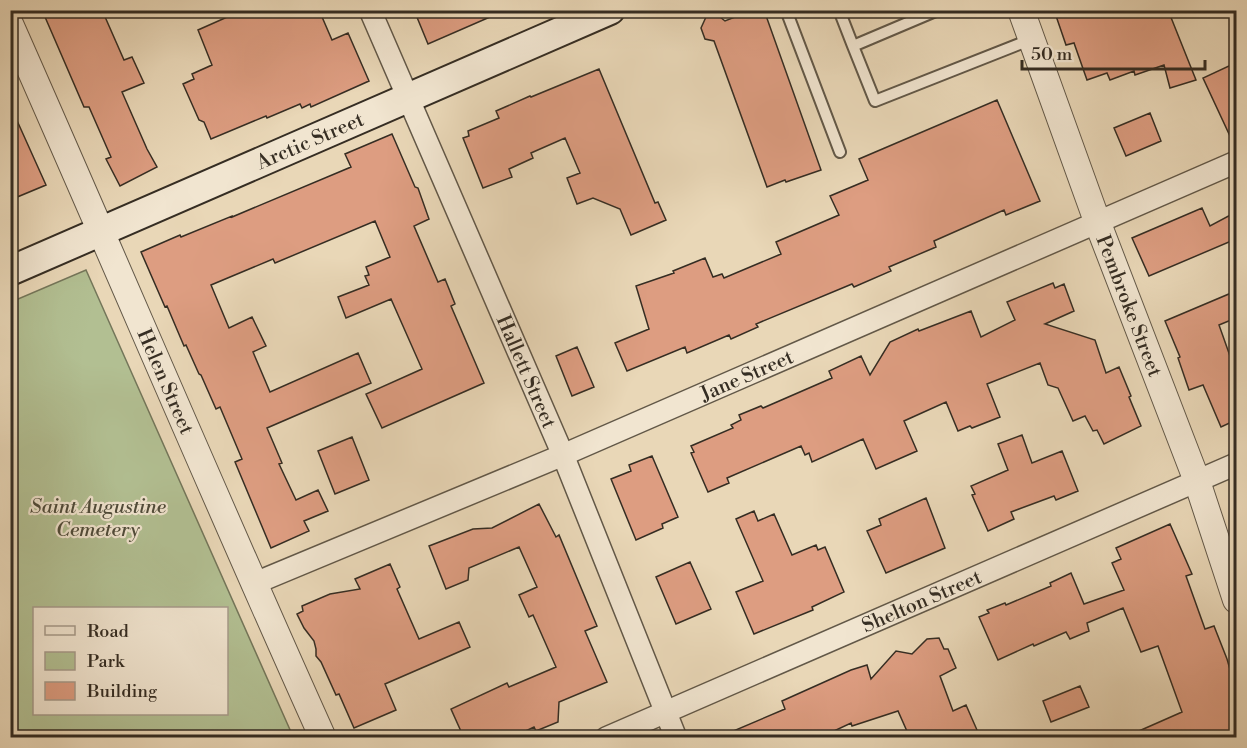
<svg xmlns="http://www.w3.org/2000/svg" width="1247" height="748" font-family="'Libre Bodoni',serif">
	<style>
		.green { fill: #b2bf92; stroke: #74765a; stroke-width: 1.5; fill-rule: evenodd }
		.building { fill: #dd9d81; stroke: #352d23; stroke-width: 1.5 }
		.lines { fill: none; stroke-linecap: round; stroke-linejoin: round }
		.service-casing { stroke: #625848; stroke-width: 14 }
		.minor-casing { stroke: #625848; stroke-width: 24 }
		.tertiary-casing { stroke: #625848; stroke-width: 28 }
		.secondary-casing { stroke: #352d23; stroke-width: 32 }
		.service { stroke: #f1e5d0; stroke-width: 10 }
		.minor { stroke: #f1e5d0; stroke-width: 21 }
		.tertiary { stroke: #f1e5d0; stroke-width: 26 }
		.secondary { stroke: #f1e5d0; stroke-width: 28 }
		.labels { text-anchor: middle; stroke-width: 4.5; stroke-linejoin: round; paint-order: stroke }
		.street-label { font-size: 20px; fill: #352d23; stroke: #f1e5d0 }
		.park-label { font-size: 20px; font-style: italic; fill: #4e4a39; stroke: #f1e5d0 }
	</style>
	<rect width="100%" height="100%" fill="#e9d7b7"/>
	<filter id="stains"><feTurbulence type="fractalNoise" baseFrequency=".00333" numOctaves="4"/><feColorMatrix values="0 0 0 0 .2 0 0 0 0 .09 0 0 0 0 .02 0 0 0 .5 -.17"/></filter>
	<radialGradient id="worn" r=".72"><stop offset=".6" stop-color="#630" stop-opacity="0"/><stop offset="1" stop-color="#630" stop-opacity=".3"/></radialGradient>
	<path class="green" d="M86,270L291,732L285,737H11V302ZM34,608H226V714H34Z"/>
	<path class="building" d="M42,10H102L124,60L132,57L144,83L122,92L147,149L157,167L120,186L106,159L111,157L89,107H84Z
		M243,10H319L332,40L348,33L369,81L311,107L310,104L302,108L300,104L267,118L266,116L211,139L204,122L199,120L183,84L194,79L192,74L212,65L198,30Z
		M414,10H506L428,44Z
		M753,10H764L821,170L786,182L785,180L767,187L714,41L705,39L701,28L706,17L715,13L725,21Z
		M1054,10H1168L1196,80L1170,88L1164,65L1135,75L1134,71L1110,80L1107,73L1087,80L1074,43L1066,45Z
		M1231,65L1236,78V149L1203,78Z
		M599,69L655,203L658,202L666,220L631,235L620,209L593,198L577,204L567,178L580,173L565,138L531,153L533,158L509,169L512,177L483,188L463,138L469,136L468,131L499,118L496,111L530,96L531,97Z
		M997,100L1040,201L1006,215L1004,210L934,241L936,247L889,267L891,271L854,287L852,284L756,324L758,327L731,339L729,335L687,353L685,347L627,371L615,343L649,329L636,286L674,273L673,271L705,258L713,277L722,274L724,278L781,254L776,242L839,215L830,196L868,180L859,159Z
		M10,105L46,185L10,200Z
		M1150,113L1161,141L1126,156L1114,128Z
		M392,134L415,187L418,188L429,219L414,226L438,282L445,279L455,304L451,306L484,383L382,428L366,394L422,369L391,299L346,318L338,297L369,285L365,276L369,275L366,267L390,257L375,221L275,263L273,259L211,285L229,328L252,317L266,346L253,352L270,392L358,353L371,383L267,428L282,463L279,464L296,500L318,490L328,511L304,521L309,531L271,548L235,462L242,459L220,407L216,409L201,375L199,374L186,345L184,346L167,306L165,307L141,252L180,235L181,237L232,216V217L351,167L345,154Z
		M1202,208L1210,226L1236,212V239L1149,276L1132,238Z
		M1053,283L1055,288L1064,284L1074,311L1045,324L1095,340L1106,373L1119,367L1131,396L1129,397L1141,426L1104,444L1097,430L1093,431L1085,416L1073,421L1058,388L1048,385L1040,363L987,384L1000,417L972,428L970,426L958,431L946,402L904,421L917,451L876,469L863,439L812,462L809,453L805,455L801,446L727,478L729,483L708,492L691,453L694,452L691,446L733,428L731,425L741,420L739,415L761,406L763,408L832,378L829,371L861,356L870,375L890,342L918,329L919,331L971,311L981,337L1015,320L1007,302Z
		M1236,291V318L1219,325L1236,373V420L1221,427L1203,385L1189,390L1178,358L1180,357L1165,321Z
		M577,347L594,387L572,396L556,356Z
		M1022,435L1032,463L1062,451L1078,491L1056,500L1054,496L1011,512L1014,519L988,531L972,495L975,494L971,486L1008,470L998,444Z
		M352,437L369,480L335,494L318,451Z
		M652,456L678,517L662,524L663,528L636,540L611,479L631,471L629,465Z
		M926,498L945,548L886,573L867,531L881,525L879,519Z
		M539,504L556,537L559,535L597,626L585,631L607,682L559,702L558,722L536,731L534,727L511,738H464L451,709L507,683L509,687L556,667L533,615L529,617L519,595L537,587L519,547L469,568L468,580L446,589L429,546L473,529L492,528Z
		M754,511L758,521L774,514L792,555L816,545L818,550L825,547L844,592L812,607L813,610L754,634L736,592L763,581L736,519Z
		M1170,524L1192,574L1186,576L1205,629L1214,626L1227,659L1236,690V729L1211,738H1123L1182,712L1158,646L1141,652L1123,608L1087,623L1089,631L1070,639L1066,632L1034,646L1033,644L998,660L979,617L989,613L987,610L1005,603L1006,605L1051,586L1050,583L1071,573L1084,604L1124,590L1112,563L1121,559L1116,548Z
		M690,562L711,609L676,624L656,577Z
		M390,564L400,587L397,589L419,639L459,622L470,647L385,684L396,710L354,728L339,694L336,695L321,662L316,656V649L314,641L304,628L297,614L303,611L302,606L330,594L360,589L355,579Z
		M939,638L944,649H948L956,668L940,676L953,711L966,705L977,730L972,732L975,738H910L898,711L852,726L851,723L819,738H717L785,709L782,701L851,670L867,665L871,679L896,651L912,654L927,639Z
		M1080,686L1089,707L1051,722L1043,701Z"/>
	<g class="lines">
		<g class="service-casing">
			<path id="service" d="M786,10L840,152
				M839,10L853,46
				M938,10L853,46L875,101L1032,39"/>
		</g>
		<g class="minor-casing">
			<g id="minor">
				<path id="s1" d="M370,10L563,455L676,738"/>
				<path id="s2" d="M253,584L563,455L1236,162"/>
				<path id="s3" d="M606,738L1236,464"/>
			</g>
		</g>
		<g class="tertiary-casing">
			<g id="tertiary">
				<path id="s4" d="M1021,10L1097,221L1197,481L1236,600"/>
				<path id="s5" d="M10,24C115,261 216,501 323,738"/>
			</g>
		</g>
		<g class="secondary-casing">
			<g id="secondary">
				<path id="s6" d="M10,271L610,10"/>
			</g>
		</g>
		<use href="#service" class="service"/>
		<use href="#minor" class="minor"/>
		<use href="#tertiary" class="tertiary"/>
		<use href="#secondary" class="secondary"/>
	</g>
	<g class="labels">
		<g class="street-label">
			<text dy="7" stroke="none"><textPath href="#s6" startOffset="327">Arctic Street</textPath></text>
			<text dy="7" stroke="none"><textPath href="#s4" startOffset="315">Pembroke Street</textPath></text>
			<text dy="7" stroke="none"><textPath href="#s1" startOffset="394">Hallett Street</textPath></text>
			<text dy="7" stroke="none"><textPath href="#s2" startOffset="536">Jane Street</textPath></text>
			<text dy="7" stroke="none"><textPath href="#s5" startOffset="390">Helen Street</textPath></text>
			<text dy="7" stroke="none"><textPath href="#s3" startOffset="344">Shelton Street</textPath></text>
		</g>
		<g class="park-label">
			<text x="98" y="513">Saint Augustine<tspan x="98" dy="23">Cemetery</tspan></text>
		</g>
	</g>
	<rect width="1247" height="748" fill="none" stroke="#e9d7b7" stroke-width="36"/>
	<rect x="12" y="12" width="1223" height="724" fill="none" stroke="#352d23" stroke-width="3"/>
	<rect x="18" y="18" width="1211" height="712" fill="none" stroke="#352d23" stroke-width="1.5"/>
	<rect x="33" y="607" width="195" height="108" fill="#f1e5d0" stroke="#a69b8b" stroke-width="1.5"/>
	<rect x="45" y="626" width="30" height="9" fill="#f1e5d0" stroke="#a69b8b" stroke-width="1.5"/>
	<text x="87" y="637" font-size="18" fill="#352d23">Road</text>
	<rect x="45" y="652" width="30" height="18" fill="#b2bf92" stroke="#a69b8b" stroke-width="1.5"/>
	<text x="87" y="667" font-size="18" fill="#352d23">Park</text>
	<rect x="45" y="682" width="30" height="18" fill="#dd9d81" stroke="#a69b8b" stroke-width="1.5"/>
	<text x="87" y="697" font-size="18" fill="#352d23">Building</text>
	<path d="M1022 60v9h183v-9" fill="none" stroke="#352d23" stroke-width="3"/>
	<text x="1031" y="60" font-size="18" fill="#352d23" stroke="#f1e5d0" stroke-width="4.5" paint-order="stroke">50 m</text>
	<rect width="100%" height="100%" filter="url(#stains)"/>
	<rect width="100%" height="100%" fill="url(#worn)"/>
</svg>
